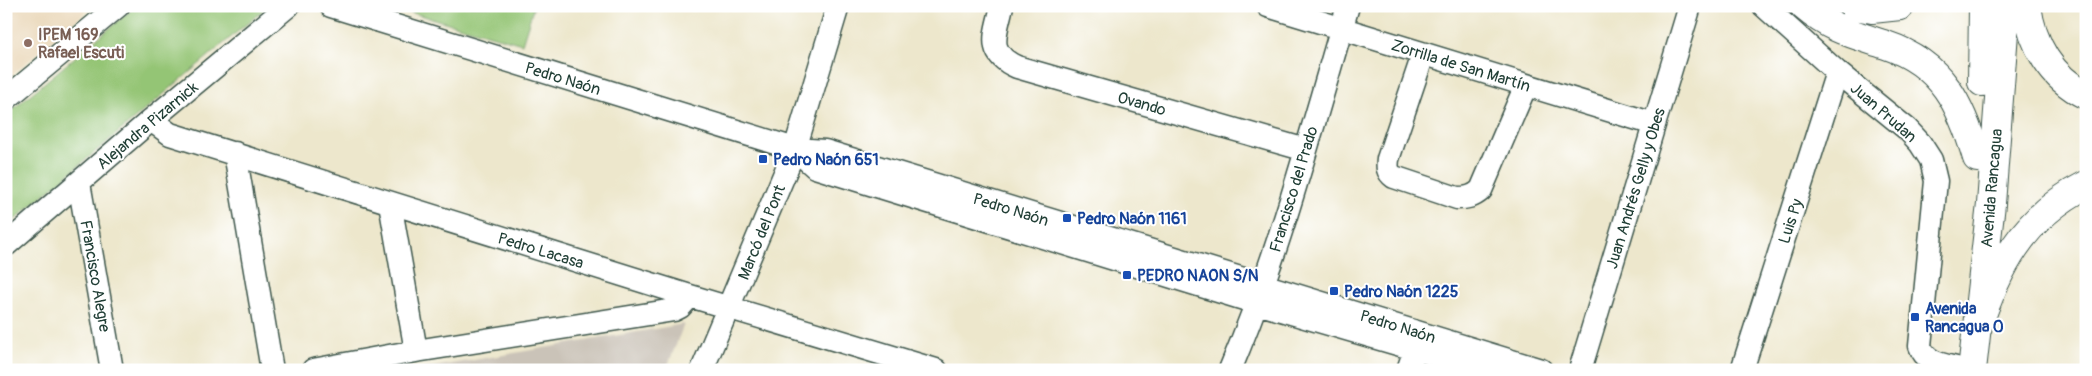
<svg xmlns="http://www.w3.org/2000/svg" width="2092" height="376" font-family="Pangolin,sans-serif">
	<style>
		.built { fill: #ead8ba }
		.industrial { fill: #cac3b8 }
		.green { fill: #94c574; stroke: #5a8154 }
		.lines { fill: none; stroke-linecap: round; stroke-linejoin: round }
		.minor-casing { stroke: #3e564b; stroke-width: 25 }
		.major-casing { stroke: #3e564b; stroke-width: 30 }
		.highway-casing { stroke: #3e564b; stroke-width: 30 }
		.minor { stroke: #fff; stroke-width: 22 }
		.major { stroke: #fff; stroke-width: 28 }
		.highway { stroke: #fff; stroke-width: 28 }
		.education-dot { fill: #8d6e63; stroke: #fff; stroke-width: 2 }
		.transit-dot { fill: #1a4fb4; stroke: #fff; stroke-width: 2 }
		.labels { text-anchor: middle; stroke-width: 4; stroke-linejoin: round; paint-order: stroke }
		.education-label { font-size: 16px; font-weight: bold; fill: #785e54; stroke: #fff; text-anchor: start }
		.street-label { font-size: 16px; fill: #1f3d34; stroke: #fff }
		.transit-label { font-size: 16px; font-weight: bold; fill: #164399; stroke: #fff; text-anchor: start }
	</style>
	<rect width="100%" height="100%" fill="#fff"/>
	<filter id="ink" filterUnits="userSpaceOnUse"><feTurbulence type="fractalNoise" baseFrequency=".02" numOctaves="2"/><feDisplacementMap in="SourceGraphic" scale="10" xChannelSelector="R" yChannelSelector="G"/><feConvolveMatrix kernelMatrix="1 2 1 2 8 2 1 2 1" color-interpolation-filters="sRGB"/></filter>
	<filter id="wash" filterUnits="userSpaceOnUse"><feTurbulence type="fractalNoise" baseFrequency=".0096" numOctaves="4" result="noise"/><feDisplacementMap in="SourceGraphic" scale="20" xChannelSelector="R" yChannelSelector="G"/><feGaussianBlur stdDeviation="1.12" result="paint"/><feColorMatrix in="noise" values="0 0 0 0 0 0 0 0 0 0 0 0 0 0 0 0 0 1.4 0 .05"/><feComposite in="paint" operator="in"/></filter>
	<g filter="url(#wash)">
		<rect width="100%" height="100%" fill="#ede7cc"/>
		<path class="built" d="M6,6H93L6,80Z"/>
		<path class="industrial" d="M684,324L666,370H416Z"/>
		<path class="green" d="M136,6H268L6,227V115Z
			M388,6H534L522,44Z"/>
	</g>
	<g filter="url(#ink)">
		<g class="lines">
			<g class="minor-casing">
				<path id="minor" d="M331,6L795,149L825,151L1541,370
					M1002,6C996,34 985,53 1017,67L1306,150
					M1268,6L1654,124
					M1764,6L1837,72L1907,129L1920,143L1931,160L1936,181L1920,346C1925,362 1941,364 1956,368
					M1423,55L1388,159C1387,167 1387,172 1394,177L1457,198C1467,198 1473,197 1481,190L1526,85
					M6,99L118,6
					M151,120L170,134L690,296L936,370
					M795,149L815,167L1257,303L1486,370
					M235,153L272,370
					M79,183L112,370
					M390,203L416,351
					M6,245L151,120L288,6
					M313,370L416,351L674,310L680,307L690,296
					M702,370L795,149L838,6
					M1230,370C1280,252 1312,128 1348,6
					M1408,370L1420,336
					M1580,370L1690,6
					M1742,370L1837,72"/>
			</g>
			<g class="major-casing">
				<path id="major" d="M1982,82L1983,6
					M1972,370L1991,204L2006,6"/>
			</g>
			<g class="highway-casing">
				<path id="highway" d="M1804,6C1832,30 1853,34 1886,45C1943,64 1961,105 1977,158
					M1854,6L1872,9L1900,6
					M2027,6C2032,44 2051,78 2086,95
					M1976,332C1997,268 2023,217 2086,185"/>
			</g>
			<use href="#minor" class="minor"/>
			<use href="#major" class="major"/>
			<use href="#highway" class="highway"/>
		</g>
	</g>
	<circle class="education-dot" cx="28" cy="43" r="5"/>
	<g class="transit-dot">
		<rect x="758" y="154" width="10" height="10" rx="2.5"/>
		<rect x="1062" y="213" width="10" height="10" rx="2.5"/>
		<rect x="1122" y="270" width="10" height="10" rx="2.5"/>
		<rect x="1329" y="286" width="10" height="10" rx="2.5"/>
		<rect x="1910" y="312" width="10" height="10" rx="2.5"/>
	</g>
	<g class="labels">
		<g class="education-label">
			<text x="38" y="40">IPEM 169<tspan x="38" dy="18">Rafael Escuti</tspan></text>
		</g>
		<g class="street-label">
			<text transform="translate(1461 65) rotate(17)" y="6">Zorrilla de San Martín</text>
			<text transform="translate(563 78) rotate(17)" y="6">Pedro Naón</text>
			<text transform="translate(1142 103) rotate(16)" y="6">Ovando</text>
			<text transform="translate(1884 112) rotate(41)" y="6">Juan Prudan</text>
			<text transform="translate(147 125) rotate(-40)" y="6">Alejandra Pizarnick</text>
			<text transform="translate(1635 188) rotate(-73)" y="6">Juan Andrés Gelly y Obes</text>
			<text transform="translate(1991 188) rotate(-85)" y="6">Avenida Rancagua</text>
			<text transform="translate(1293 189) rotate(-73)" y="6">Francisco del Prado</text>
			<text transform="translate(1011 209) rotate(17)" y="6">Pedro Naón</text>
			<text transform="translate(1790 221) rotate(-72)" y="6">Luis Py</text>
			<text transform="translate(761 232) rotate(-68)" y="6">Marcó del Pont</text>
			<text transform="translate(541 250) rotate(17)" y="6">Pedro Lacasa</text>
			<text transform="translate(96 276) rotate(80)" y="6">Francisco Alegre</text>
			<text transform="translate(1398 326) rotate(17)" y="6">Pedro Naón</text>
		</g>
		<g class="transit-label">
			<text x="773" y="165">Pedro Naón 651</text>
			<text x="1077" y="224">Pedro Naón 1161</text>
			<text x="1137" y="281">PEDRO NAON S/N</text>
			<text x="1344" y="297">Pedro Naón 1225</text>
			<text x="1925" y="314">Avenida<tspan x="1925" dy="18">Rancagua 0</tspan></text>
		</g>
	</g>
	<rect width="2092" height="376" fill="none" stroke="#fff" stroke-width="25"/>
</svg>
